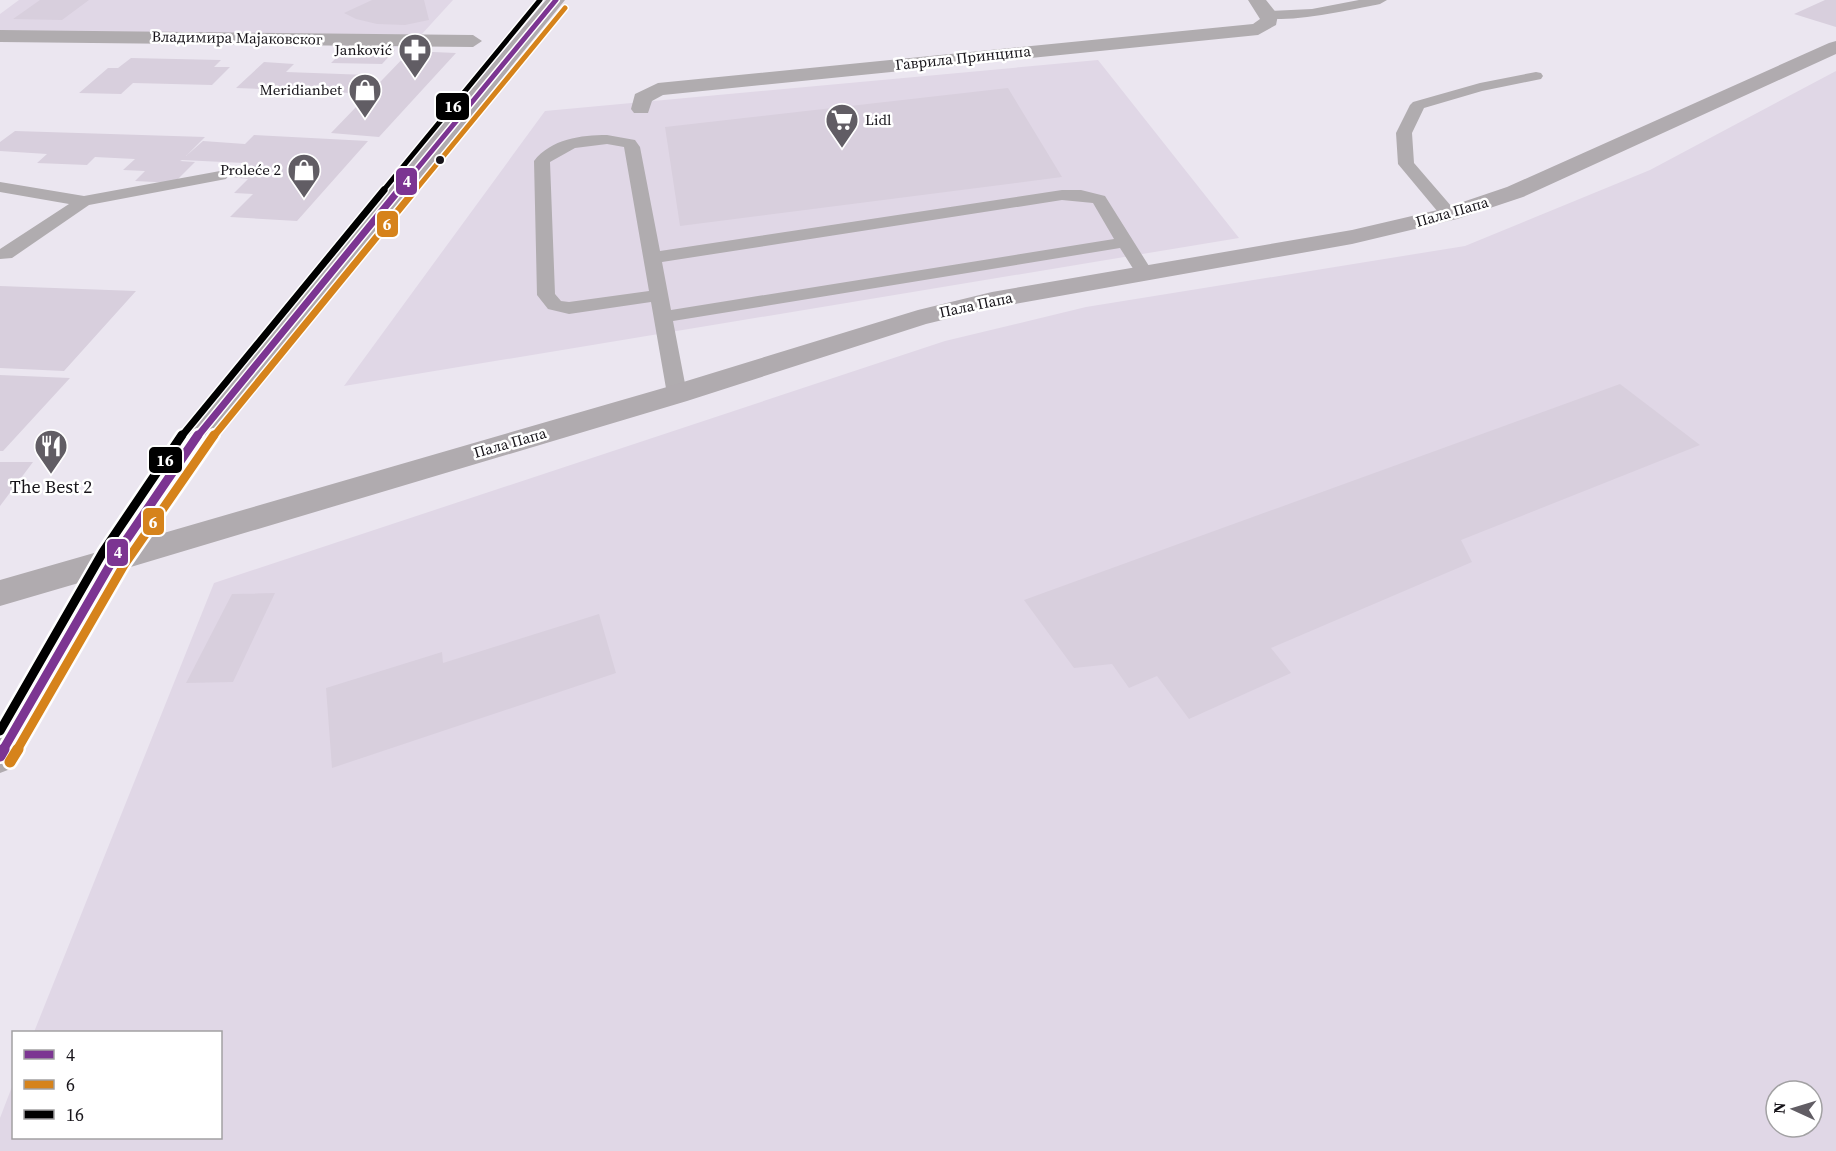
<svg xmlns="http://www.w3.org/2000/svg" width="1836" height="1151" font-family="'Source Serif 4',serif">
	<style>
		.built { fill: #e0d7e6; fill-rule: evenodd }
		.building { fill: #d8cfdd }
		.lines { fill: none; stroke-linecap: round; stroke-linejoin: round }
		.lane { fill: #b0acaf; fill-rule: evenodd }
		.street { fill: #b0acaf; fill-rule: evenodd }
		.secondary { fill: #b0abaf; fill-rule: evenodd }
		.bus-1-far3-casing { stroke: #fff; stroke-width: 8 }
		.bus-1-far2-casing { stroke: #fff; stroke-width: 10 }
		.bus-1-far1-casing { stroke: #fff; stroke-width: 14 }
		.bus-1-casing { stroke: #fff; stroke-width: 16 }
		.bus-2-far3-casing { stroke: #fff; stroke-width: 8 }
		.bus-2-far2-casing { stroke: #fff; stroke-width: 10 }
		.bus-2-far1-casing { stroke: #fff; stroke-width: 14 }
		.bus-2-casing { stroke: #fff; stroke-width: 16 }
		.bus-3-far2-casing { stroke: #fff; stroke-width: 8 }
		.bus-3-far1-casing { stroke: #fff; stroke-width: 10 }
		.bus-3-casing { stroke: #fff; stroke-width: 14 }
		.bus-1-far3 { stroke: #7c3592; stroke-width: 5 }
		.bus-1-far2 { stroke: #7c3592; stroke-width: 7 }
		.bus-1-far1 { stroke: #7c3592; stroke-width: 9 }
		.bus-1 { stroke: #7c3592; stroke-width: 11 }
		.bus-2-far3 { stroke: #d6831b; stroke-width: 5 }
		.bus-2-far2 { stroke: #d6831b; stroke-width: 7 }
		.bus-2-far1 { stroke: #d6831b; stroke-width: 9 }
		.bus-2 { stroke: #d6831b; stroke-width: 11 }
		.bus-3-far2 { stroke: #000; stroke-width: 5 }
		.bus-3-far1 { stroke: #000; stroke-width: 7 }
		.bus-3 { stroke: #000; stroke-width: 9 }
		.bus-dot { fill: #161319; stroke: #fff; stroke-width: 2 }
		.labels { text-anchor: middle; stroke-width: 5; stroke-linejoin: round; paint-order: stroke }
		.far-street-label { font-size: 15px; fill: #161319; stroke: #fff }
		.far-poi-label { font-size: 15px; fill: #161319; stroke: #fff; text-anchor: end }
		.poi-label { font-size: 18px; fill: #161319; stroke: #fff }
		.line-badge { stroke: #fff; stroke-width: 2 }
		.badge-label { font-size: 16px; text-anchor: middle; font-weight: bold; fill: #fff }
	</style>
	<rect width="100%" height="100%" fill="#ebe6f0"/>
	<path class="built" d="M19,0H453L421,35L0,31V14Z
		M1098,60L1239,238L344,386L545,111Z
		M1836,71V1151H0V1118L13,1084L14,1138H220V1032H34L214,583L945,341L1086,307L1465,246L1650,170ZM1776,1091H1812V1127H1776Z"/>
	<path class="building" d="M40,0H89L62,20L13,19Z
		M372,0H424L429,20L405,25L377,24L356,19L344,13Z
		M1825,0H1836V27L1794,14Z
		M345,49L395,50L382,64L331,63Z
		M410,51L456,53L379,137L331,133Z
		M131,58L221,60L214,67H230L212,85L133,83L121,94L79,93L108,68H118Z
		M264,62L294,64L286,72L368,75L351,93L236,88Z
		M1008,88L1062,177L680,226L665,127Z
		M15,131L205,137L186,156L203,141L245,144L254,135L368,141L297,221L230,217L253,194L234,193L248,179L229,177L244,163L182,160L180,161L195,162L174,183L135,181L145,171L123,170L135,159L95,157L87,165L37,163L47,154L0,151V142Z
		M0,286L136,291L64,371L0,368Z
		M0,375L70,378L3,451H0Z
		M1620,384L1700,445L1461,540L1472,562L1271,648L1291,673L1189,719L1157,676L1129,688L1112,664L1074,668L1024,600Z
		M0,462H33L0,506Z
		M275,593L233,682L186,683L232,594Z
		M599,614L616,673L332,768L326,688L442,652L443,663Z"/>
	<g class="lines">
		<path class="lane" d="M1359,0H1387L1380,4C1360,8 1275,27 1262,15L1269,11L1312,9Z
			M1536,72L1541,73L1543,76L1541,79L1482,91L1424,108L1412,133L1414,163L1458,214L1455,218H1443L1398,164L1396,133L1410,105L1413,102L1480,83Z
			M607,135L635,140L640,147L660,251L1062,190H1081L1105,196L1154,274L1151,278H1139L1120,248L673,321L687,394L684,399H670L667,394L651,302L569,314L548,309L537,295L534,161C551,139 581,135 607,135ZM607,144L624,147L649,291L569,302L561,301L555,294L550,162L575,148ZM1062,200L1093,203L1114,239L671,310L662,262Z
			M220,171L228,176L226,179L89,205L12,258L0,259V249L69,204L0,192V182L84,196Z"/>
		<path class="street" d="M1248,0H1266L1278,15L1276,25L1258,35L663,95L652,101L648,113H634L631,109L635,94L658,83L1253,24L1260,19Z
			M0,30L473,35L482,41L473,47L0,42Z"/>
		<path class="secondary" d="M546,0H565L201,451L143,539L667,387L918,310L992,292L1352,230L1442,209L1507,187L1829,43L1836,41V54L1523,197L1457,219L1352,244L992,308L926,324L687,401L124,569L13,768L0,773V721L82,582L0,606V580L101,551L181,437Z"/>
		<g class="bus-1-far3-casing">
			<path id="bus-1-far3" d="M398,192L556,0"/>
		</g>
		<g class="bus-1-far2-casing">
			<path id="bus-1-far2" d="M197,437L399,190"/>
		</g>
		<g class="bus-1-far1-casing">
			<path id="bus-1-far1" d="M3,750L114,558L198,435"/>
		</g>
		<g class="bus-1-casing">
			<path id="bus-1" d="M0,756L4,749"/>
		</g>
		<g class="bus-2-far3-casing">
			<path id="bus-2-far3" d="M414,192L565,8"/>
		</g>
		<g class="bus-2-far2-casing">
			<path id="bus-2-far2" d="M213,437L415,190"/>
		</g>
		<g class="bus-2-far1-casing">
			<path id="bus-2-far1" d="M17,750L124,565L214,435"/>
		</g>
		<g class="bus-2-casing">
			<path id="bus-2" d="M10,762L18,749"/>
		</g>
		<g class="bus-3-far2-casing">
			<path id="bus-3-far2" d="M382,192L540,0"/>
		</g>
		<g class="bus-3-far1-casing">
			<path id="bus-3-far1" d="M181,437L384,190"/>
		</g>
		<g class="bus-3-casing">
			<path id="bus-3" d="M0,731L103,552L182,435"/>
		</g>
		<use href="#bus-1-far3" class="bus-1-far3"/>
		<use href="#bus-1-far2" class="bus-1-far2"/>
		<use href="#bus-1-far1" class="bus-1-far1"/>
		<use href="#bus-1" class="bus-1"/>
		<use href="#bus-2-far3" class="bus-2-far3"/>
		<use href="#bus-2-far2" class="bus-2-far2"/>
		<use href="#bus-2-far1" class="bus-2-far1"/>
		<use href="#bus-2" class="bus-2"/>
		<use href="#bus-3-far2" class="bus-3-far2"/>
		<use href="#bus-3-far1" class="bus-3-far1"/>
		<use href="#bus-3" class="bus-3"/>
	</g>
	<defs>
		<g id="pharmacy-pin" transform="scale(1.725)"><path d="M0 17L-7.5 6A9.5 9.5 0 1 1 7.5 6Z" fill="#615d64" stroke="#fff"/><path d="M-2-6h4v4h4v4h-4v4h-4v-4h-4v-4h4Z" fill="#fff"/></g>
		<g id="shop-pin" transform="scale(1.725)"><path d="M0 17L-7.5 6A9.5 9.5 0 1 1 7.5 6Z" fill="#615d64" stroke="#fff"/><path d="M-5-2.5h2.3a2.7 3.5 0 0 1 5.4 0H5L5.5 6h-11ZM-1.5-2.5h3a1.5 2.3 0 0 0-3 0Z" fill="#fff"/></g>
		<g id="supermarket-pin" transform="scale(1.725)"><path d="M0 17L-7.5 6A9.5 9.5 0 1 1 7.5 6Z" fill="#615d64" stroke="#fff"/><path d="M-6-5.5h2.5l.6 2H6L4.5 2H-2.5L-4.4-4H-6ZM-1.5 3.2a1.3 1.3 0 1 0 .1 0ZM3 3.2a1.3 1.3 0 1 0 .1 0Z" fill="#fff"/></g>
		<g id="restaurant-pin" transform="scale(1.725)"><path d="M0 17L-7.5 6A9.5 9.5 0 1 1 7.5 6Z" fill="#615d64" stroke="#fff"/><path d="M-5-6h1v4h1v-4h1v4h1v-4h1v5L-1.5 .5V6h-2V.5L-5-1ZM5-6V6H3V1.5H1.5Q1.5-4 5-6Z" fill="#fff"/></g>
	</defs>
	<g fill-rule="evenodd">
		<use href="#pharmacy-pin" x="415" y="50"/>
		<use href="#shop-pin" x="365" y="90"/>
		<use href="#supermarket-pin" x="842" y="120"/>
		<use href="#shop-pin" x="304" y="170"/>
		<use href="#restaurant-pin" x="51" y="446"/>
	</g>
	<circle class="bus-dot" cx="440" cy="160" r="5"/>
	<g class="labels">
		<g class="far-street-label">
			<text transform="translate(237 38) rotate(1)" y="5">Владимира Мајаковског</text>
			<text transform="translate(963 58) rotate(-6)" y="5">Гаврила Принципа</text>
			<text transform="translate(1452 212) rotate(-16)" y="5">Пала Папа</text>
			<text transform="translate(976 305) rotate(-12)" y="5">Пала Папа</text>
			<text transform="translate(510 443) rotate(-16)" y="5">Пала Папа</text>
		</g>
		<g class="far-poi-label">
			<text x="392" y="55">Janković</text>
			<text x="342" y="95">Meridianbet</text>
			<text x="865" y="125" text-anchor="start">Lidl</text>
			<text x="281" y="175">Proleće 2</text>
		</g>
		<g class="poi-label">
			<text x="51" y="493">The Best 2</text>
		</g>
	</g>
	<g class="line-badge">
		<rect x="435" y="92" width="35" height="29" rx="6" fill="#000"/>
		<rect x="395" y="167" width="23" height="29" rx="6" fill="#7c3592"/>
		<rect x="376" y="210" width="23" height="28" rx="6" fill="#d6831b"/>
		<rect x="148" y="446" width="35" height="28" rx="6" fill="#000"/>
		<rect x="142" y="507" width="23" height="29" rx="6" fill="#d6831b"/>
		<rect x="106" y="538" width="23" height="29" rx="6" fill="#7c3592"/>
	</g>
	<g class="badge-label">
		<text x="453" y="112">16</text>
		<text x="407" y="187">4</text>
		<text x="387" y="230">6</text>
		<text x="165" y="466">16</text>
		<text x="153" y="528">6</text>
		<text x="118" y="558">4</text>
	</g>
	<rect x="12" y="1031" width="210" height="108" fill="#ffffff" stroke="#a2a1a3" stroke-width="1.5"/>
	<rect x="24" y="1050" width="30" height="9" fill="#7c3592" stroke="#a2a1a3" stroke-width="1.5"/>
	<text x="66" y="1061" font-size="18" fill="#161319">4</text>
	<rect x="24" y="1080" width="30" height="9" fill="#d6831b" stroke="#a2a1a3" stroke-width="1.5"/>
	<text x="66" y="1091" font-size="18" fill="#161319">6</text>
	<rect x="24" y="1110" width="30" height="9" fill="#000000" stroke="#a2a1a3" stroke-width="1.5"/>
	<text x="66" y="1121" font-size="18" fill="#161319">16</text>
	<g transform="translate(1794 1109) rotate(274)"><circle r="28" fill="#ffffff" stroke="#a2a1a3" stroke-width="1.5"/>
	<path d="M0-4.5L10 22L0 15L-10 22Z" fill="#615d64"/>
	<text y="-9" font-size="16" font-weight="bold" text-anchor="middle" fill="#161319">N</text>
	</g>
</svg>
